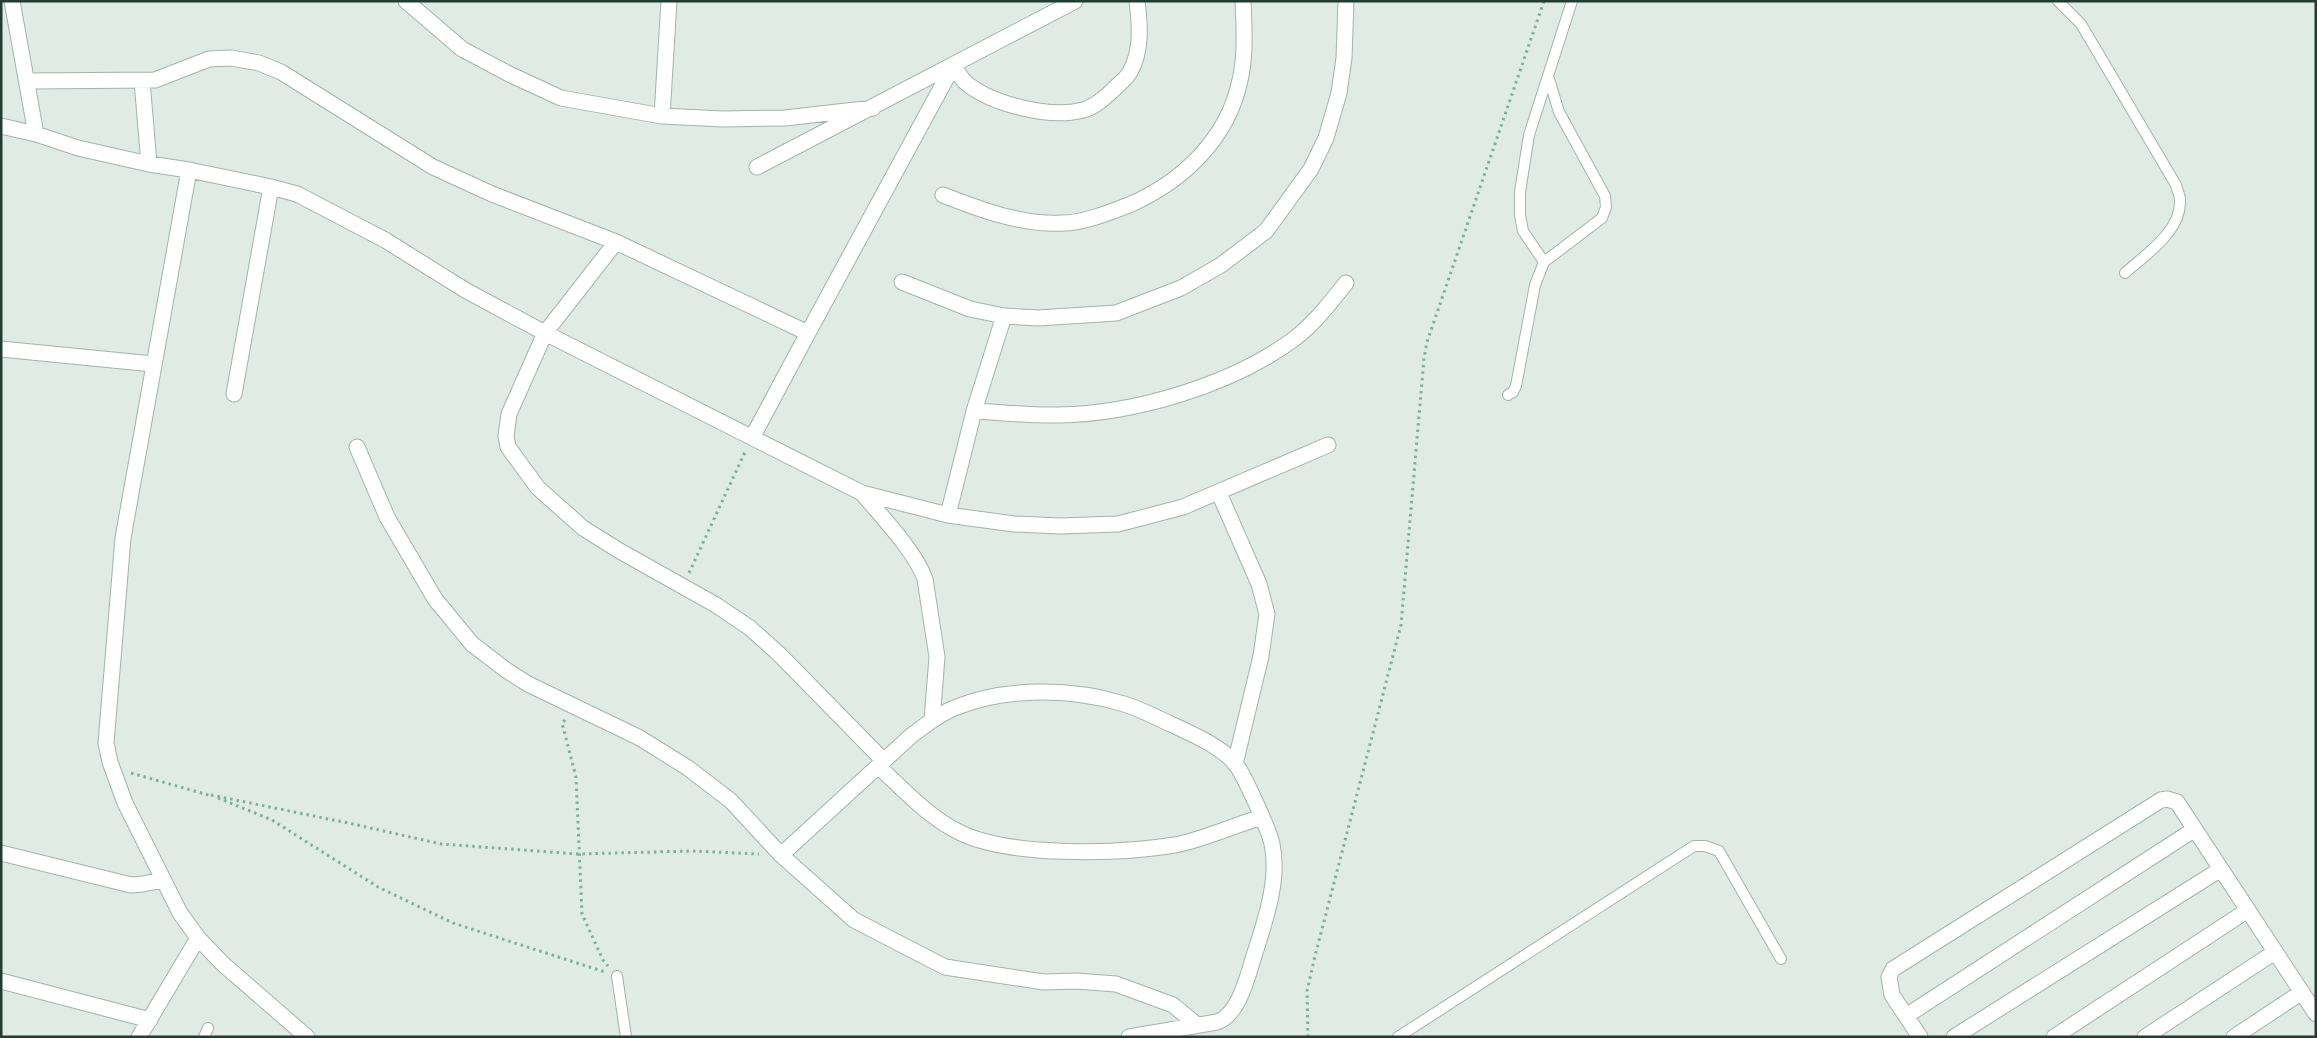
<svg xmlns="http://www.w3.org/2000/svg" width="2317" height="1038" font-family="Poppins,sans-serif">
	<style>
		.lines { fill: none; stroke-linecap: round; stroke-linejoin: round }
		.lane-casing { stroke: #a3b3ad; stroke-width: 12 }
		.street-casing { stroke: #a3b3ad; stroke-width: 17 }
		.path { stroke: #7fb09e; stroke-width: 3; stroke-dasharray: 2.5 4; stroke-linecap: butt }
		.lane { stroke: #fff; stroke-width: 10 }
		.street { stroke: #fff; stroke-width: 15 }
	</style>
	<rect width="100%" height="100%" fill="#e0ebe6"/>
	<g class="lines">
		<g class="lane-casing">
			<path id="lane" d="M2058,1L2081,24L2176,185C2177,190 2180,195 2180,200C2182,231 2145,255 2125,273
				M1544,262L1523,231L1520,215V192L1529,135L1572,1
				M1508,395L1513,392L1516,386L1535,285L1544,262L1602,218L1606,207L1605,196L1559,112L1549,79
				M617,976L626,1037
				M204,1037L208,1028
				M1398,1037L1694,846H1705L1719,851L1781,959"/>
		</g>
		<g class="street-casing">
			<path id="street" d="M12,1L36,134
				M406,1L462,49L509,74L561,98L662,116L723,119L785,118L873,108
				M27,81L155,80L209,59L231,58L259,63L281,72L433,167L492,194L616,242L808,333L953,66C956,70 960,76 964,81C989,104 1050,119 1083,110C1093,108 1107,96 1114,89C1119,84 1127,78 1130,72C1142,51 1140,25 1137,1
				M142,81L149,164
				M662,116L669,1
				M1,126L36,134L78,148L149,164L189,170L271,187L297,194L385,240L465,290L545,333L862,493L948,515L1014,524L1060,526L1118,524L1183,507L1328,445
				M757,167L1075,1
				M189,170L123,538L106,743L110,762L125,803L180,913L198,938L223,964L307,1037
				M943,195C981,210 1021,225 1063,223C1083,223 1111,212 1129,205C1182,182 1228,139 1240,80C1246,55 1244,27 1243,1
				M616,242L545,333L509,414L506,436L508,447L538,488L583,528L618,550L716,605L750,628L779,654L884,761
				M902,282L970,309L1004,316L1038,318L1116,313L1181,288L1221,265L1266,231L1311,169L1326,138L1339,93L1344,58L1346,1
				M1,349L153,364
				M234,394L271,187
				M974,411C1001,412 1030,416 1058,415C1134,414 1232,385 1294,339C1314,324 1330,303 1346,283
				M753,436L808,333
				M357,447L387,517L435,599L472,644L506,670L528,684L640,738L688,768L731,801L781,855L854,920L945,967L1044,982L1076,981L1116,984L1173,1005L1197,1025
				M862,493C881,516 915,551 925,579L937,657L932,720
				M1219,493L1259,584L1267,614L1261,656L1235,764
				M948,515L974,411L1004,316
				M879,767C904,790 929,818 961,833C1011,857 1120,854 1175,845C1202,840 1235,825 1262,817
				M1,853L131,885L143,884L162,880
				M781,855L912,735C926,725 940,713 957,707C1008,687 1072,688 1124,704C1141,709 1157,718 1173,725C1194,735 1218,745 1234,762C1243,772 1269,830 1272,844C1280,881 1264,924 1253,959C1247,979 1238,1015 1217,1022L1129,1037
				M1,981L150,1020
				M1906,1016L2195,829
				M139,1037L198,938
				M1920,1037L1892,995L1889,977L1893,969L2161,800L2167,799L2177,802L2316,1014
				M1954,1037L2221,869
				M2054,1037L2248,910
				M2145,1037L2275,952
				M2234,1037L2302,992"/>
		</g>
		<path class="path" d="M689,573L745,452
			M565,720L562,723L576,777L582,914L603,960L608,966
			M131,773L212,796
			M211,795L353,824L441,844L578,854L692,851L759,854
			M218,798L272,820L378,887L453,923L605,972
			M1308,1037L1307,991L1315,956L1401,625L1424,358L1427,342L1544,1"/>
		<use href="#lane" class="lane"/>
		<use href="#street" class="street"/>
	</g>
	<rect width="2317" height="1038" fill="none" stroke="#203c33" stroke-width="5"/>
</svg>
